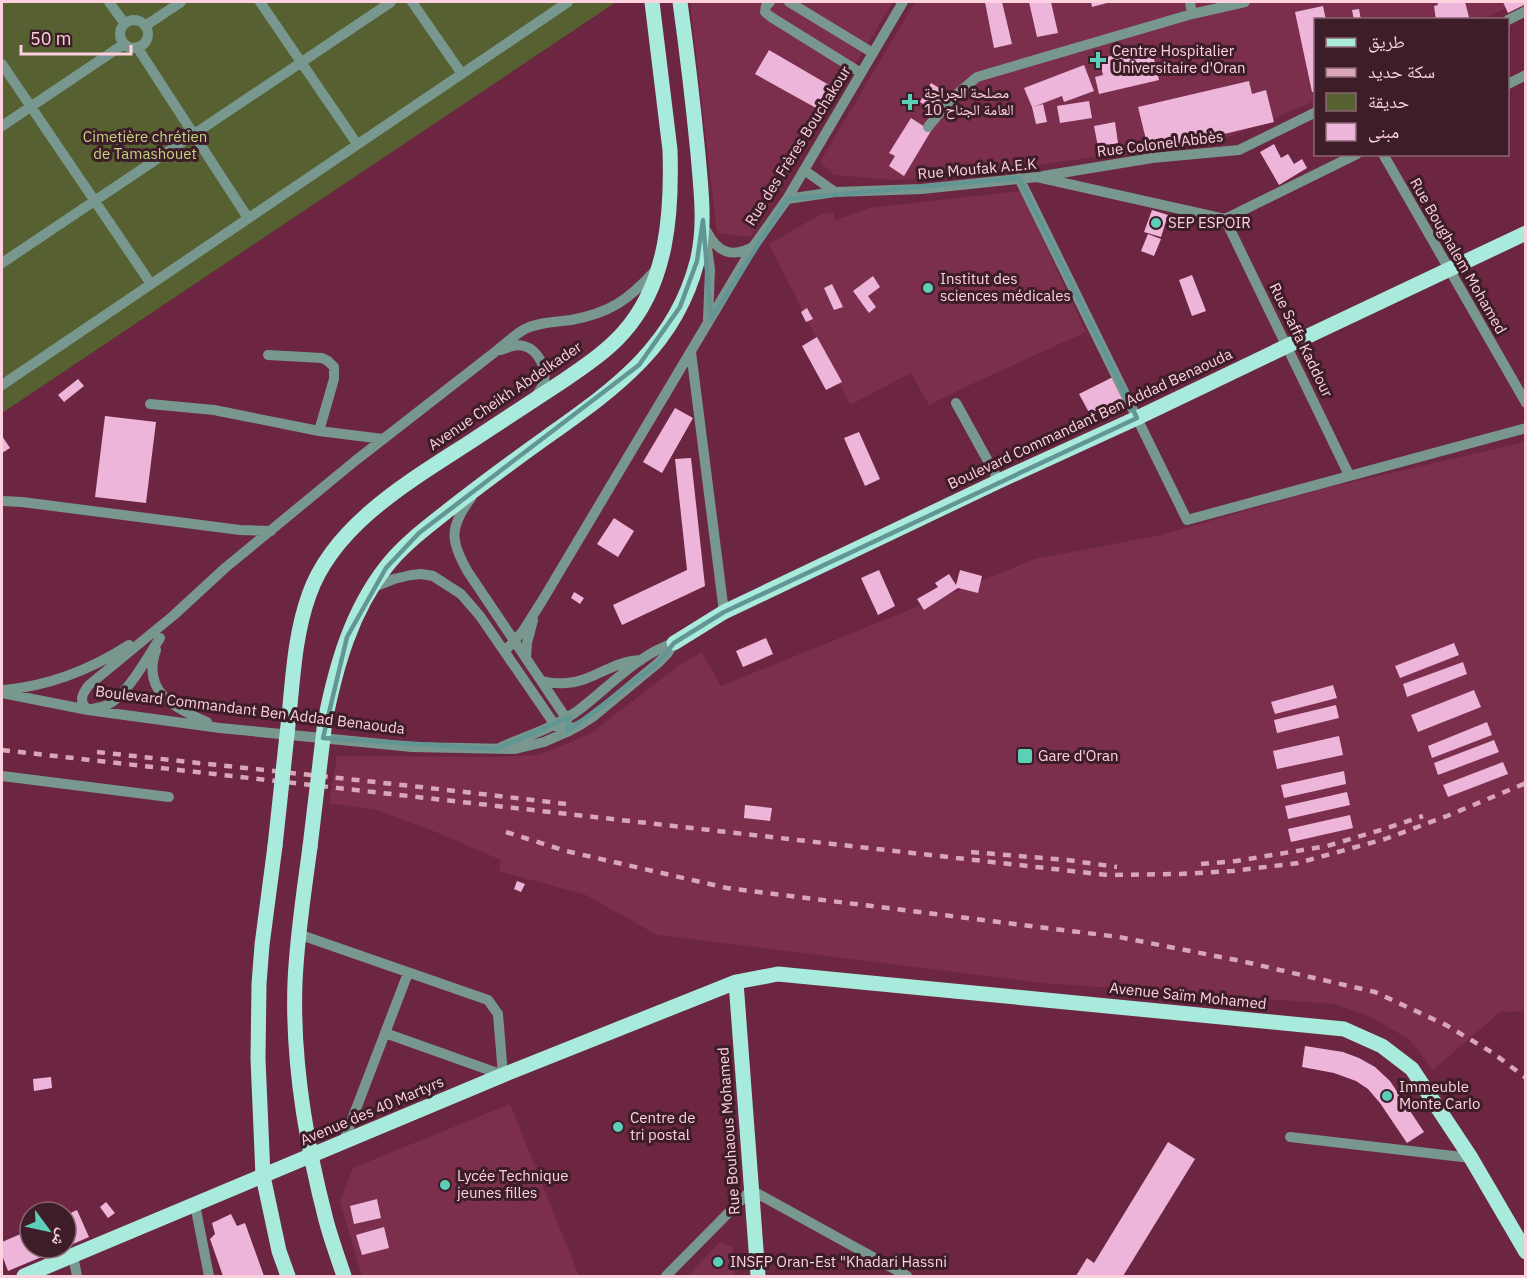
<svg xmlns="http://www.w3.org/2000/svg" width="1527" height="1278" font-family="'IBM Plex Sans','Noto Naskh Arabic',sans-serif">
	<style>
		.built { fill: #7b2f4d }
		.green { fill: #566031 }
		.building { fill: #eeb5db }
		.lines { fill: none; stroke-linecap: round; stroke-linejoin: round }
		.minor { stroke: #78978f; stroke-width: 10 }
		.major { stroke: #a8eadb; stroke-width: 15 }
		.rail { stroke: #d8a6b6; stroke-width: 4.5; stroke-dasharray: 8 8; stroke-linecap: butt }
		.major-bridge { stroke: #a8eadb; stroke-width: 15 }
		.marked { fill: none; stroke: #629695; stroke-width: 4.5; stroke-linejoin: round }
		.poi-dot { fill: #5dceb8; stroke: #3d1d28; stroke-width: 2 }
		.labels { text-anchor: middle; stroke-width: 6; stroke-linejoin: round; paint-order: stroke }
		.poi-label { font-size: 15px; fill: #fdd1de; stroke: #3d1d28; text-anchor: start }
		.park-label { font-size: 15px; fill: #c3d580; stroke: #3d1d28 }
		.street-label { font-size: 15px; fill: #fdd1de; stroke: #3d1d28 }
	</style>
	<rect width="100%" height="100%" fill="#6c2641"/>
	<path class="built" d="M690,2H893L751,237L717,233Z
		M915,2H1519L1483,19L1316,20L1315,101L1231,136L1028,167L893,180L834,175L820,162Z
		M1020,191L1086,332L963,388L929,405L911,373L850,405L769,244L821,214L834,213V221L869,208Z
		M1525,442V1011L1500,1012L1433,1070L1410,1040L1371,1017L1335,1004L1043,983L657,935L586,895L499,871L501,860L436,832L377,810L329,803L337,756L492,757L539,755L590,734L678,666L702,652L721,686L1035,559L1160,535L1322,489Z
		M510,1104L579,1276H362L340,1201L353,1168Z
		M720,1242L733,1247L735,1276H687Z"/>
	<path class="green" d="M2,2H616L2,413Z"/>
	<path class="building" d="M985,2H1002L1012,44L994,48Z
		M1029,2H1051L1058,33L1037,37Z
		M1091,2H1111L1092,7Z
		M1437,2H1465L1469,17L1462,20H1436L1434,6L1438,5Z
		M1503,2H1526V4L1508,13Z
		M1323,6L1326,20H1316V91L1312,92L1295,12Z
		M1359,9L1361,20H1354L1352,10Z
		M1151,46L1159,80L1099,94L1095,77L1103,75L1099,59Z
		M769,50L829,85L816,108L755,74Z
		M1084,65L1094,91L1064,102L1062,96L1033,107L1043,104L1047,122L1036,124L1032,107L1024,88Z
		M1249,81L1252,94L1266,90L1274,122L1149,152L1138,107Z
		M931,83L944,91L939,99L945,102L938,113L920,102Z
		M1089,101L1092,118L1060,123L1057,106Z
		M911,118L931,131L904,176L889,166L895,156L889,153Z
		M1115,122L1118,143L1098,147L1094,126Z
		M1274,144L1281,158L1288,154L1294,164L1302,159L1307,168L1279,185L1260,152Z
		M1152,210L1168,215L1161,237L1144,232Z
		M1148,234L1161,239L1154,256L1141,251Z
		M1192,275L1206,311L1192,316L1179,280Z
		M873,276L880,287L868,296L876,307L869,313L853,291Z
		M832,284L843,307L834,310L824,288Z
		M807,308L813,319L806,322L801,312Z
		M817,337L842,382L826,390L802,346Z
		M1115,376L1128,400L1092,418L1079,394Z
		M78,379L84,386L64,402L58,395Z
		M675,408L693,418L662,473L643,462Z
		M105,416L156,422L146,503L95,497Z
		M859,432L880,479L865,486L844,438Z
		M2,436L10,448L2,453Z
		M691,458L705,586L622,625L613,605L687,570L675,459Z
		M614,518L634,531L618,557L597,544Z
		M879,570L895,606L878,615L861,578Z
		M960,570L982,576L978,593L958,588L924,610L917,599L938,587L935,583L949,574L956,585Z
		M574,592L584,598L580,604L571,598Z
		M766,638L773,654L743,667L736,651Z
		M1454,643L1459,655L1400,678L1395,666Z
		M1463,662L1467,674L1407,697L1403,684Z
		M1333,685L1337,698L1275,714L1271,702Z
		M1474,690L1481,707L1418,732L1411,715Z
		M1336,705L1339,718L1277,733L1274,720Z
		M1487,722L1492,735L1432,758L1428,746Z
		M1339,736L1343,755L1277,769L1273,751Z
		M1494,740L1499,752L1438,775L1434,763Z
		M1503,762L1508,774L1448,797L1443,785Z
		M1344,771L1346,784L1284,798L1281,785Z
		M1347,792L1350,805L1288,819L1285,806Z
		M745,805L772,808L770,821L744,818Z
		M1350,815L1353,828L1291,842L1288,829Z
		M517,881L525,884L521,892L514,889Z
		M1305,1046L1343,1052L1359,1058L1375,1067L1390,1081L1424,1132L1407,1143L1380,1103L1368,1089L1356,1081L1334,1073L1302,1067Z
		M51,1077L52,1088L34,1091L33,1079Z
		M1168,1142L1195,1159L1123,1276H1076L1087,1258L1094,1263Z
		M377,1199L381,1218L354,1224L350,1206Z
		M106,1202L115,1213L108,1218L100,1207Z
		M77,1210L89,1237L66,1247V1215Z
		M231,1214L237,1226L245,1223L264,1276H223L210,1239L215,1234L212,1223Z
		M384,1227L389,1248L362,1255L356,1235Z
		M30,1230V1248H63L8,1271L2,1255V1242Z"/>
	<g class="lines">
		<path class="minor" d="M109,2L125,24
			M260,2L357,144
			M412,2L462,74
			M770,2L766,6L765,12L771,17L861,73
			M789,2L873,53
			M1192,14L1245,2
			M1508,20L1526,11
			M120 34a14 14 0 1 1 28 0a14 14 0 1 1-28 0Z
			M145,26L181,2
			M137,47L248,218
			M2,64L151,284
			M1508,84L1526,75
			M2,126L124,44
			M928,127L950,100L977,77L1192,14L1190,2
			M1383,154L1526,403
			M804,170L835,192
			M1043,176L1152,158L1239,150L1316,112
			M1019,178L1187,520L1526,428
			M787,199L835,192L922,189L1037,177L1225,219
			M1225,219L1349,475
			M1225,219L1357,154
			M707,232C718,253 732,258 753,247
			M705,234L710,269L708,320
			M2,263L391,2
			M501,350C509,347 516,344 524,346C538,350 547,368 544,381C543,387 539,392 535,397
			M691,352L724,612
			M268,355L322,358L328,361L334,367V379L319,431
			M2,385L568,2
			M956,403L999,481
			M150,404L214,410L319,431L383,439
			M2,501L22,502L240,530L271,531
			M371,588L394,579L411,575L421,574L433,576L461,594L480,616L555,725L567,732L568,726L566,718L468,572C450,541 449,527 471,498
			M160,638C148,656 126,697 107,705C101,708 94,708 88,710C78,701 82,694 89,685L174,615L225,568L355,461L495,352C505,344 514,335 525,329C539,322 556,322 571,320C610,313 628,300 654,272
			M156,650C141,692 175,708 207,722
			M505,651L523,631L542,601L753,247L787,199L903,2
			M526,658L527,643L533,620
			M542,681C550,683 558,684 567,683C594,681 612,661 641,660
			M4,690C49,686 90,670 129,645
			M2,693L88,710L220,728L412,747L515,749L544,742L567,732L580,725L594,716L658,663L667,654L674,643
			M501,747C527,736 551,729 576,712C606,690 638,654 674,643
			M2,776L169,797
			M298,934L488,1000L498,1014L503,1075L385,1033
			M1290,1137L1471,1158
			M343,1143L408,973
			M195,1205L209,1276
			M73,1256L77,1276
			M666,1276L751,1190L907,1276"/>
		<path class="major" d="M674,643L724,612L999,481L1137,418L1287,346L1526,233
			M289,716C293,676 295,634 309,595C333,526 408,482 467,444C500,422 533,401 566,379C586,365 607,351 623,333C668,283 672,212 670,150L652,2
			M325,721C336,666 351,612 386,567C403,545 425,529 446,512C479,486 513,461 548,436C614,389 675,347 697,262C706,226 701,191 698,154C693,103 687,52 680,2
			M275,846L262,945L259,984L258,1059L263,1176L279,1251L288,1276
			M310,847C304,892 297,936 295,982C292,1062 306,1143 326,1220C331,1239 338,1258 344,1276
			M736,982L758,1276
			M24,1276L503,1075L736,982L778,974L1344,1029L1382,1046L1412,1069L1471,1158L1526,1252"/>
		<path class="rail" d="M2,750L1107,875L1180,874L1233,871L1298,863L1385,839L1447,816L1526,783
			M97,752C253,769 410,785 566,804
			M506,832L566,851L727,888L1119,937L1241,961L1375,992L1446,1025L1493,1053L1526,1078
			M971,852L1067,860L1117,867
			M1201,864L1236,861L1327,846L1384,829L1423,816"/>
		<path class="major-bridge" d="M275,846L289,716
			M310,847L325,721"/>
	</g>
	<path class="marked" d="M1019,178L1137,418L724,612L674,643L658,663L567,732L570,717L496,749L323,738L347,637L386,568L419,533L639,365L680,307L697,261L703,220L711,319L787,199Z"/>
	<g class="poi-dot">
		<path d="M1095 51h6v6h6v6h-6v6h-6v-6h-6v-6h6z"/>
		<path d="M907 93h6v6h6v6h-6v6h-6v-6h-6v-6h6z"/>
		<circle cx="1156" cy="223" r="6"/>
		<circle cx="928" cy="288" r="6"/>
		<rect x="1017" y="748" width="16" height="16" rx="3"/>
		<circle cx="1387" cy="1096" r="6"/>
		<circle cx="618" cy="1127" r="6"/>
		<circle cx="445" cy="1185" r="6"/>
		<circle cx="718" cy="1262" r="6"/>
	</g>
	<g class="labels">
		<g class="poi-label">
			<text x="1112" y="56">Centre Hospitalier<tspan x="1112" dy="17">Universitaire d'Oran</tspan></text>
			<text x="924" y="98">مصلحة الجراحة<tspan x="924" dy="17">العامة الجناح 10</tspan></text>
			<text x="1168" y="228">SEP ESPOIR</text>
			<text x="940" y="284">Institut des<tspan x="940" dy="17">sciences médicales</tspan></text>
			<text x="1038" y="761">Gare d'Oran</text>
			<text x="1399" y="1092">Immeuble<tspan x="1399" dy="17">Monte Carlo</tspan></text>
			<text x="630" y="1123">Centre de<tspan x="630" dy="17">tri postal</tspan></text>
			<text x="457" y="1181">Lycée Technique<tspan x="457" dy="17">jeunes filles</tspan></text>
			<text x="730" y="1267">INSFP Oran-Est "Khadari Hassni</text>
		</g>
		<g class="park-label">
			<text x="145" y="142">Cimetière chrétien<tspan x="145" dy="17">de Tamashouet</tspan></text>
		</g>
		<g class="street-label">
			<text transform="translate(1160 144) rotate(-7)" y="5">Rue Colonel Abbès</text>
			<text transform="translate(798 146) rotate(-58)" y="5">Rue des Frères Bouchakour</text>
			<text transform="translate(977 169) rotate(-5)" y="5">Rue Moufak A.E.K</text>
			<text transform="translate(1458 256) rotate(60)" y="5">Rue Boughalem Mohamed</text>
			<text transform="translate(1301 340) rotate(64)" y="5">Rue Saffa Kaddour</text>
			<text transform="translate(505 396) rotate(-34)" y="5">Avenue Cheikh Abdelkader</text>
			<text transform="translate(1090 419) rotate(-25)" y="5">Boulevard Commandant Ben Addad Benaouda</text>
			<text transform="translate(250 710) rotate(7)" y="5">Boulevard Commandant Ben Addad Benaouda</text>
			<text transform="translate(1188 996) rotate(6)" y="5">Avenue Saïm Mohamed</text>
			<text transform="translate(372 1111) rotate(-23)" y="5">Avenue des 40 Martyrs</text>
			<text transform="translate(729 1131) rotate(-94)" y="5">Rue Bouhaous Mohamed</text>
		</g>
	</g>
	<rect width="1527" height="1278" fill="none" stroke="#fdd1de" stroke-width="6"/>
	<rect x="1314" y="18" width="195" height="138" fill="#3d1d28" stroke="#8a6571" stroke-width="1.5"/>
	<rect x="1326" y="38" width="30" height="9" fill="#a8eadb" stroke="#8a6571" stroke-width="1.5"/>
	<text x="1368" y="48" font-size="18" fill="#fdd1de">طريق</text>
	<rect x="1326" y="68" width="30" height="9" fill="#d8a6b6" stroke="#8a6571" stroke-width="1.5"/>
	<text x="1368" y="78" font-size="18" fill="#fdd1de">سكة حديد</text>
	<rect x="1326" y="93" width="30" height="18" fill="#566031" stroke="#8a6571" stroke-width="1.5"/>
	<text x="1368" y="108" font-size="18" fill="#fdd1de">حديقة</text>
	<rect x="1326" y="123" width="30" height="18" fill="#eeb5db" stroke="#8a6571" stroke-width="1.5"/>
	<text x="1368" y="138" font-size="18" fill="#fdd1de">مبنى</text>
	<g transform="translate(48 1230) rotate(123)"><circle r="28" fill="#3d1d28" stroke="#8a6571" stroke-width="1.5"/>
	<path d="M0-4.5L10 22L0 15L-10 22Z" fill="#5dceb8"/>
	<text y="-9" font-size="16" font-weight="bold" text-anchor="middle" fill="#fdd1de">ش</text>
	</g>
	<path d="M21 45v9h110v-9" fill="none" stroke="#fdd1de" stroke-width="3"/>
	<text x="30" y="45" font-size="18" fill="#fdd1de" stroke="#3d1d28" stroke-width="4.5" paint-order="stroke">50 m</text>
</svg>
